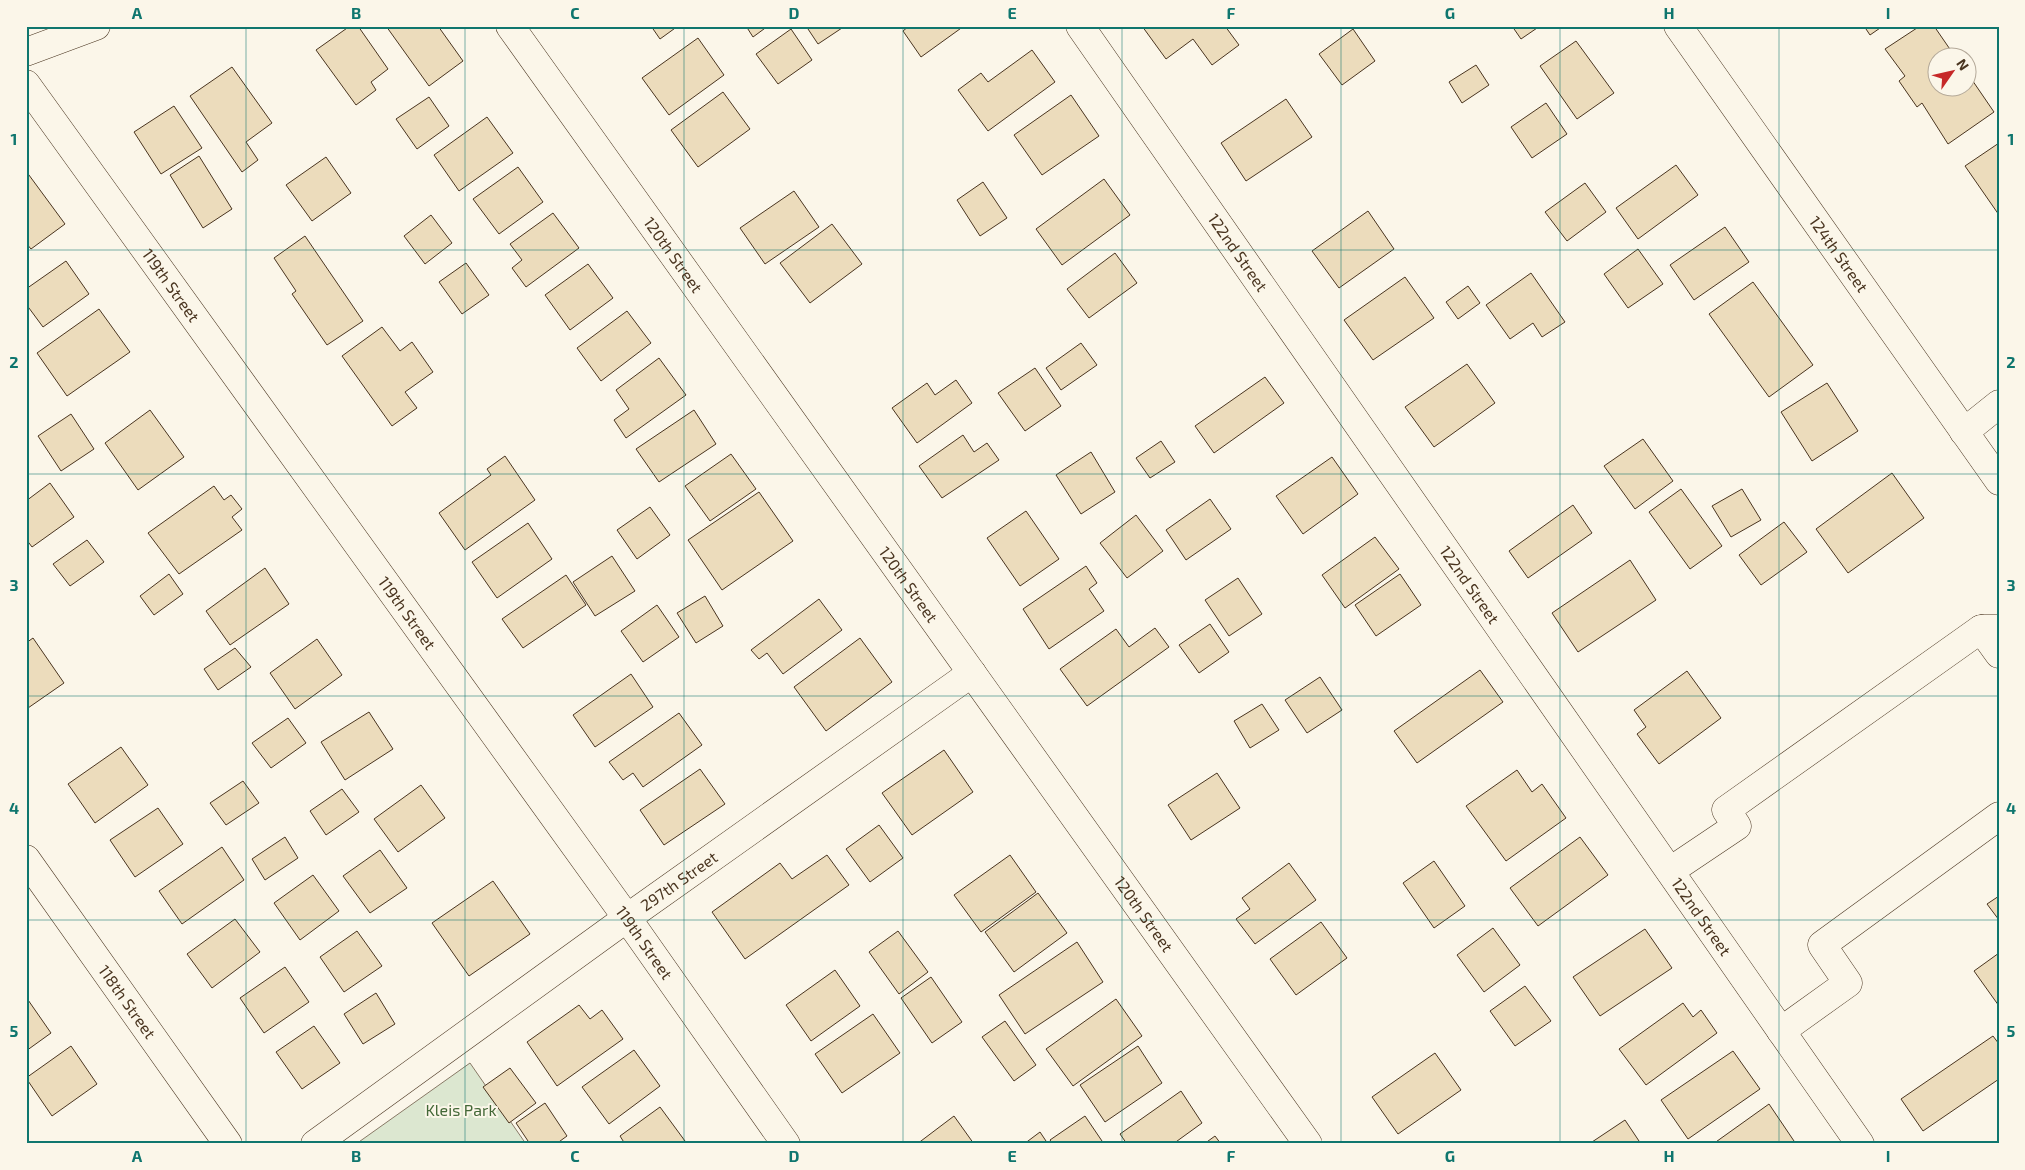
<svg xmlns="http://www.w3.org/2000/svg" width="2025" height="1170" font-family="'Exo 2',sans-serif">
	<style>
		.green { fill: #dce7d0; stroke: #887966 }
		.building { fill: #ecdcbc; stroke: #4a3520 }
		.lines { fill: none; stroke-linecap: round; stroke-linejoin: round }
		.minor-casing { stroke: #4a3520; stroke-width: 29 }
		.minor { stroke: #fbf6e9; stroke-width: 28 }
		.grid { fill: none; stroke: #0f766e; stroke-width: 1; stroke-opacity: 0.55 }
		.labels { text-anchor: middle; stroke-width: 4; stroke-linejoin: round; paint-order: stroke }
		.street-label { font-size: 16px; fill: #4a3520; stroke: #fbf6e9 }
		.park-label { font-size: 16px; fill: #436837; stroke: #fbf6e9 }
		.neatline { fill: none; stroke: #0f766e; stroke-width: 2 }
		.grid-label { font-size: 16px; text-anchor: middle; font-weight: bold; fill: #0f766e }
	</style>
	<rect width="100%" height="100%" fill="#fbf6e9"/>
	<path class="green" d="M470,1063L526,1144H356Z"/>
	<path class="building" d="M350,26H358L388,69L371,82L376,90L356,105L316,50Z
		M386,26H438L463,61L429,86Z
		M651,26H678L660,39Z
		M746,26H768L753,37Z
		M806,26H845L818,44Z
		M909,26H964L921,57L903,31Z
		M1142,26H1225L1239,45L1212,65L1193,39L1166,59Z
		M1512,26H1540L1521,39Z
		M1864,26H1883L1870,35Z
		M1920,26H1934L1956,58H1938V88H1968V74L1994,112L1948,144L1922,103L1917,107L1899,81L1905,76L1885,49Z
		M791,29L812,60L778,84L756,54Z
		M1353,29L1375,61L1342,85L1319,54Z
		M698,38L724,75L669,115L642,78Z
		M1576,41L1614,93L1577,119L1540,66Z
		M1032,50L1055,82L988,131L958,90L981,73L988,82Z
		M1476,65L1489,85L1462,103L1449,82Z
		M232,67L272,123L246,142L258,160L242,172L190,96Z
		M723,92L750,129L698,167L671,130Z
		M1071,95L1099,136L1042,175L1014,135Z
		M429,97L449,126L417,149L396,119Z
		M1286,99L1312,137L1246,181L1221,143Z
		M1546,103L1567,134L1532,158L1511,127Z
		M174,106L202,148L161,174L134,132Z
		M487,117L513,153L459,191L434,155Z
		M1999,143V215L1965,166Z
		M199,156L232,209L203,228L170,175Z
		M326,157L351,193L312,221L286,185Z
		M1676,165L1698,195L1638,239L1616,208Z
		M518,167L543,202L499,234L473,199Z
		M26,171L65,224L31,249L26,243Z
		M1104,179L1130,215L1062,265L1036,229Z
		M983,182L1007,218L980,236L957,200Z
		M1585,183L1606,212L1567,241L1545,212Z
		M794,191L819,227L765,264L740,228Z
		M1368,211L1394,249L1339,288L1312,251Z
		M553,213L579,248L526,287L512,268L522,260L510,244Z
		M431,215L452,243L425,264L404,236Z
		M832,224L862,264L810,303L780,263Z
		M1725,227L1749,262L1694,300L1670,265Z
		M305,236L363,321L327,345L292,294L296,291L274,258Z
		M1638,249L1663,284L1628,308L1604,274Z
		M1115,253L1137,283L1089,318L1067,289Z
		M66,261L89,294L43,327L26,304V289Z
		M466,263L489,295L462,314L439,282Z
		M588,264L613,298L570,330L545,295Z
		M1531,273L1565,322L1542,337L1533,323L1510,339L1486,305Z
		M1405,277L1434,318L1373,360L1344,320Z
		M1753,282L1813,365L1769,397L1709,314Z
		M1468,286L1480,303L1458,319L1446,302Z
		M99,309L130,352L67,396L37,353Z
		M627,311L651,343L601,381L577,348Z
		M382,327L400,351L412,342L433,372L405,392L417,408L392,426L342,356Z
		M1081,343L1097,365L1061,390L1046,368Z
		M659,358L686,395L626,438L614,420L629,409L616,390Z
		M1467,364L1495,403L1434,447L1405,407Z
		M1035,368L1061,406L1025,431L998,393Z
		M1265,377L1284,403L1214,453L1195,426Z
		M956,380L972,403L917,443L892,408L927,383L935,395Z
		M1827,383L1858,431L1812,461L1781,412Z
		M150,410L184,457L138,490L105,443Z
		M694,410L716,444L659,482L636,449Z
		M71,414L94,449L61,471L38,436Z
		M963,435L974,452L987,443L999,460L942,498L919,466Z
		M1643,439L1673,481L1635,509L1604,466Z
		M1161,441L1175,462L1150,478L1136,458Z
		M1091,452L1115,492L1081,514L1056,475Z
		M731,454L756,489L710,521L685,486Z
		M505,456L535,500L465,550L439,513L491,475L487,469Z
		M1332,457L1358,494L1303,534L1276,496Z
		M1892,473L1924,518L1848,573L1816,529Z
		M50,483L74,517L32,547L26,539V501Z
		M214,486L224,500L231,495L242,509L232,517L242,530L179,574L148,533Z
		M1681,489L1722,546L1690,569L1649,512Z
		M1742,489L1761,520L1731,537L1712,506Z
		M759,492L793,541L722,590L688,540Z
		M1210,499L1231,529L1186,560L1166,530Z
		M1573,505L1592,533L1528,578L1509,551Z
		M650,507L670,535L637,559L617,530Z
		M1026,511L1059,559L1020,586L987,538Z
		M1136,515L1163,551L1127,578L1100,543Z
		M1784,522L1807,552L1761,585L1739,555Z
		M528,523L552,559L497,598L472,562Z
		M1375,537L1399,569L1345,608L1322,575Z
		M87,540L104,562L70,586L53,564Z
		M612,556L635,591L595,616L573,582Z
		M1630,560L1656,600L1578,652L1552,613Z
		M1086,566L1097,583L1089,589L1104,611L1049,649L1023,609Z
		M265,568L289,604L230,645L206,611Z
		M169,574L183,594L154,615L140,596Z
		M1400,574L1421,605L1376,636L1355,605Z
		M566,575L586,605L523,648L502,619Z
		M1238,578L1262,614L1229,636L1205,600Z
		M705,596L723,626L696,643L677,613Z
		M819,599L842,630L783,674L767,653L759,659L751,650Z
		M657,605L679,637L643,662L621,631Z
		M1210,624L1229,652L1199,673L1179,645Z
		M1155,628L1169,647L1087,706L1060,669L1116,629L1129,647Z
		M33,638L64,683L28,708L26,705V643Z
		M860,638L892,682L826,731L794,687Z
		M317,639L342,675L295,709L270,673Z
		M235,648L251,667L218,690L204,669Z
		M1480,670L1503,702L1417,763L1394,731Z
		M1687,671L1721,718L1659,764L1637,734L1646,727L1634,710Z
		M631,674L653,707L595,747L573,715Z
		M1320,677L1342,710L1307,733L1285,700Z
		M1262,704L1279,730L1250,748L1234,721Z
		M369,712L393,749L345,780L321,742Z
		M679,713L702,745L643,787L633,773L623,780L609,762Z
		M288,718L306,743L271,768L252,743Z
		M121,747L148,785L95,823L68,784Z
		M944,750L973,792L912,835L882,793Z
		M700,769L725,804L664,845L640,810Z
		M1517,770L1532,792L1542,784L1566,818L1506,861L1466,806Z
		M1217,773L1240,808L1191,840L1168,805Z
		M243,781L259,803L226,825L210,803Z
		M421,785L445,818L398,852L374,819Z
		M342,789L359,812L326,835L310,811Z
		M158,808L183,844L135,877L110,840Z
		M879,825L903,858L870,882L846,849Z
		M285,837L298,858L265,880L252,859Z
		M1580,837L1608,875L1538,926L1510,888Z
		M222,847L244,880L182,924L159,891Z
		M380,850L407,888L370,913L343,876Z
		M827,855L849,885L745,959L712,912L780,863L792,879Z
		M1010,855L1036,892L981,932L954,895Z
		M1434,861L1465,906L1434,928L1403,883Z
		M1289,863L1316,900L1255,944L1236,919L1250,909L1242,898Z
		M313,875L339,911L300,940L274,903Z
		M493,881L530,934L469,976L432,923Z
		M1038,893L1067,933L1014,972L985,932Z
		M1999,896V920L1987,904Z
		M235,919L260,952L212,988L187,954Z
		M1321,922L1347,958L1296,995L1270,959Z
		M1493,928L1520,965L1484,992L1457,955Z
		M1645,929L1672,968L1600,1016L1573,977Z
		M357,931L382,966L344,992L320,957Z
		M898,931L928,972L899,994L869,952Z
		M1077,942L1103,982L1025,1034L999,995Z
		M1999,953V1006L1974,971Z
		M285,967L309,1002L264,1033L240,998Z
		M835,970L860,1006L811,1041L786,1005Z
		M931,977L962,1022L932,1043L901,998Z
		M1525,986L1551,1021L1515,1046L1490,1011Z
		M376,993L395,1024L363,1044L344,1014Z
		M26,997L51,1033L26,1051Z
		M1116,999L1142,1036L1073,1086L1046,1049Z
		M1683,1003L1693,1017L1701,1010L1717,1033L1646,1085L1619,1049Z
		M579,1005L590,1019L602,1010L623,1039L557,1086L527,1042Z
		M873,1014L900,1053L842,1093L815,1054Z
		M1005,1021L1036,1065L1014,1081L982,1037Z
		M314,1026L340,1063L302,1089L276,1052Z
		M1993,1036L1999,1044V1079L1923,1131L1901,1099Z
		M71,1046L97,1084L52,1116L26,1078Z
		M1138,1046L1162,1083L1105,1122L1080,1085Z
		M634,1050L660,1086L609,1124L582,1087Z
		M1733,1051L1760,1089L1688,1139L1661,1100Z
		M1435,1053L1461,1090L1398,1134L1372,1097Z
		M510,1068L536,1103L509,1123L483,1087Z
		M1181,1091L1202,1123L1173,1144H1127L1120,1134Z
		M545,1103L567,1136L556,1144H530L516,1123Z
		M1769,1104L1794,1141L1791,1144H1713Z
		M660,1107L685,1141L681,1144H625L620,1136Z
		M954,1116L974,1144H917Z
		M1085,1116L1102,1141L1099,1144H1053L1050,1140Z
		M1625,1120L1641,1144H1589Z
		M1040,1132L1048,1144H1024Z
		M1215,1136L1221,1144H1204Z"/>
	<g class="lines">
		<g class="minor-casing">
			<g id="minor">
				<path id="s1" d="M510,26L1308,1144"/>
				<path id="s2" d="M1080,26L1860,1144"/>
				<path id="s3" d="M1678,26L1999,481"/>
				<path d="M26,52L96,26"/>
				<path id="s4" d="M26,84L627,918L786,1144"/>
				<path d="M1964,432L1999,404"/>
				<path d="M1981,629L1999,654"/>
				<path id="s5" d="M26,859L228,1144"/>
				<path d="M1670,871L1737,826L1726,810L1981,629H1999"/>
				<path d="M1781,1031L1848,983L1822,945L1999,816"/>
				<path id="s6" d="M315,1144L627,918L972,673"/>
			</g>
		</g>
		<use href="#minor" class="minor"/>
	</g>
	<path class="grid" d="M246,26V1144M465,26V1144M684,26V1144M903,26V1144M1122,26V1144M1341,26V1144M1560,26V1144M1779,26V1144M26,250H1999M26,474H1999M26,696H1999M26,920H1999"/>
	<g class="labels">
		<g class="street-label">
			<text dy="6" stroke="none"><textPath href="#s2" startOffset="276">122nd Street</textPath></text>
			<text dy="6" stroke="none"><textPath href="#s3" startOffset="279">124th Street</textPath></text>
			<text dy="6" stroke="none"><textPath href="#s1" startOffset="281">120th Street</textPath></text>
			<text dy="6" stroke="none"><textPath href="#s4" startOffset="248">119th Street</textPath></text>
			<text dy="6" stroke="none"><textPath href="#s1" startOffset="686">120th Street</textPath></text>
			<text dy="6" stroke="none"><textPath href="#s2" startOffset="681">122nd Street</textPath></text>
			<text dy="6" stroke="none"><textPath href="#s4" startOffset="652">119th Street</textPath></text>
			<text dy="6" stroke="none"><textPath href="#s6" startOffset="449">297th Street</textPath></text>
			<text dy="6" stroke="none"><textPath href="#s1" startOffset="1091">120th Street</textPath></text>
			<text dy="6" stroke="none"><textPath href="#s2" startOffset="1086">122nd Street</textPath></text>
			<text dy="6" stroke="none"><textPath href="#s4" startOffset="1058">119th Street</textPath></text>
			<text dy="6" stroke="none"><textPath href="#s5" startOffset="175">118th Street</textPath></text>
		</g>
		<g class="park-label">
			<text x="461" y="1116">Kleis Park</text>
		</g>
	</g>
	<rect width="2025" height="1170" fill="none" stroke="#fbf6e9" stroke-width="55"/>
	<g transform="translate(1952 72) rotate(56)"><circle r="24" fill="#fbf6e9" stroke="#b4a999"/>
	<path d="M0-4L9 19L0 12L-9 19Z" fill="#c62828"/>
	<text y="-8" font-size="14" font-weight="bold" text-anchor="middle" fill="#4a3520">N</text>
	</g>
	<rect x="28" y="28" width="1970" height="1114" class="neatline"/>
	<g class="grid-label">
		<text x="137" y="19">A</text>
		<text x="356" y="19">B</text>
		<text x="575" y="19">C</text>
		<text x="794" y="19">D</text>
		<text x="1012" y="19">E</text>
		<text x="1231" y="19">F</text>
		<text x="1450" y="19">G</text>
		<text x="1669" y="19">H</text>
		<text x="1888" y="19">I</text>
		<text x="14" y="145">1</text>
		<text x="2011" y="145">1</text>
		<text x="14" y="368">2</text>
		<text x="2011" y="368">2</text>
		<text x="14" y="591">3</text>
		<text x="2011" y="591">3</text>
		<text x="14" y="814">4</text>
		<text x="2011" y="814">4</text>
		<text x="14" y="1037">5</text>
		<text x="2011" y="1037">5</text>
		<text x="137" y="1162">A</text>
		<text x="356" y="1162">B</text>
		<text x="575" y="1162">C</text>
		<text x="794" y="1162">D</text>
		<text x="1012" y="1162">E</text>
		<text x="1231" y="1162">F</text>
		<text x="1450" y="1162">G</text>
		<text x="1669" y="1162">H</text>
		<text x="1888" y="1162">I</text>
	</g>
</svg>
